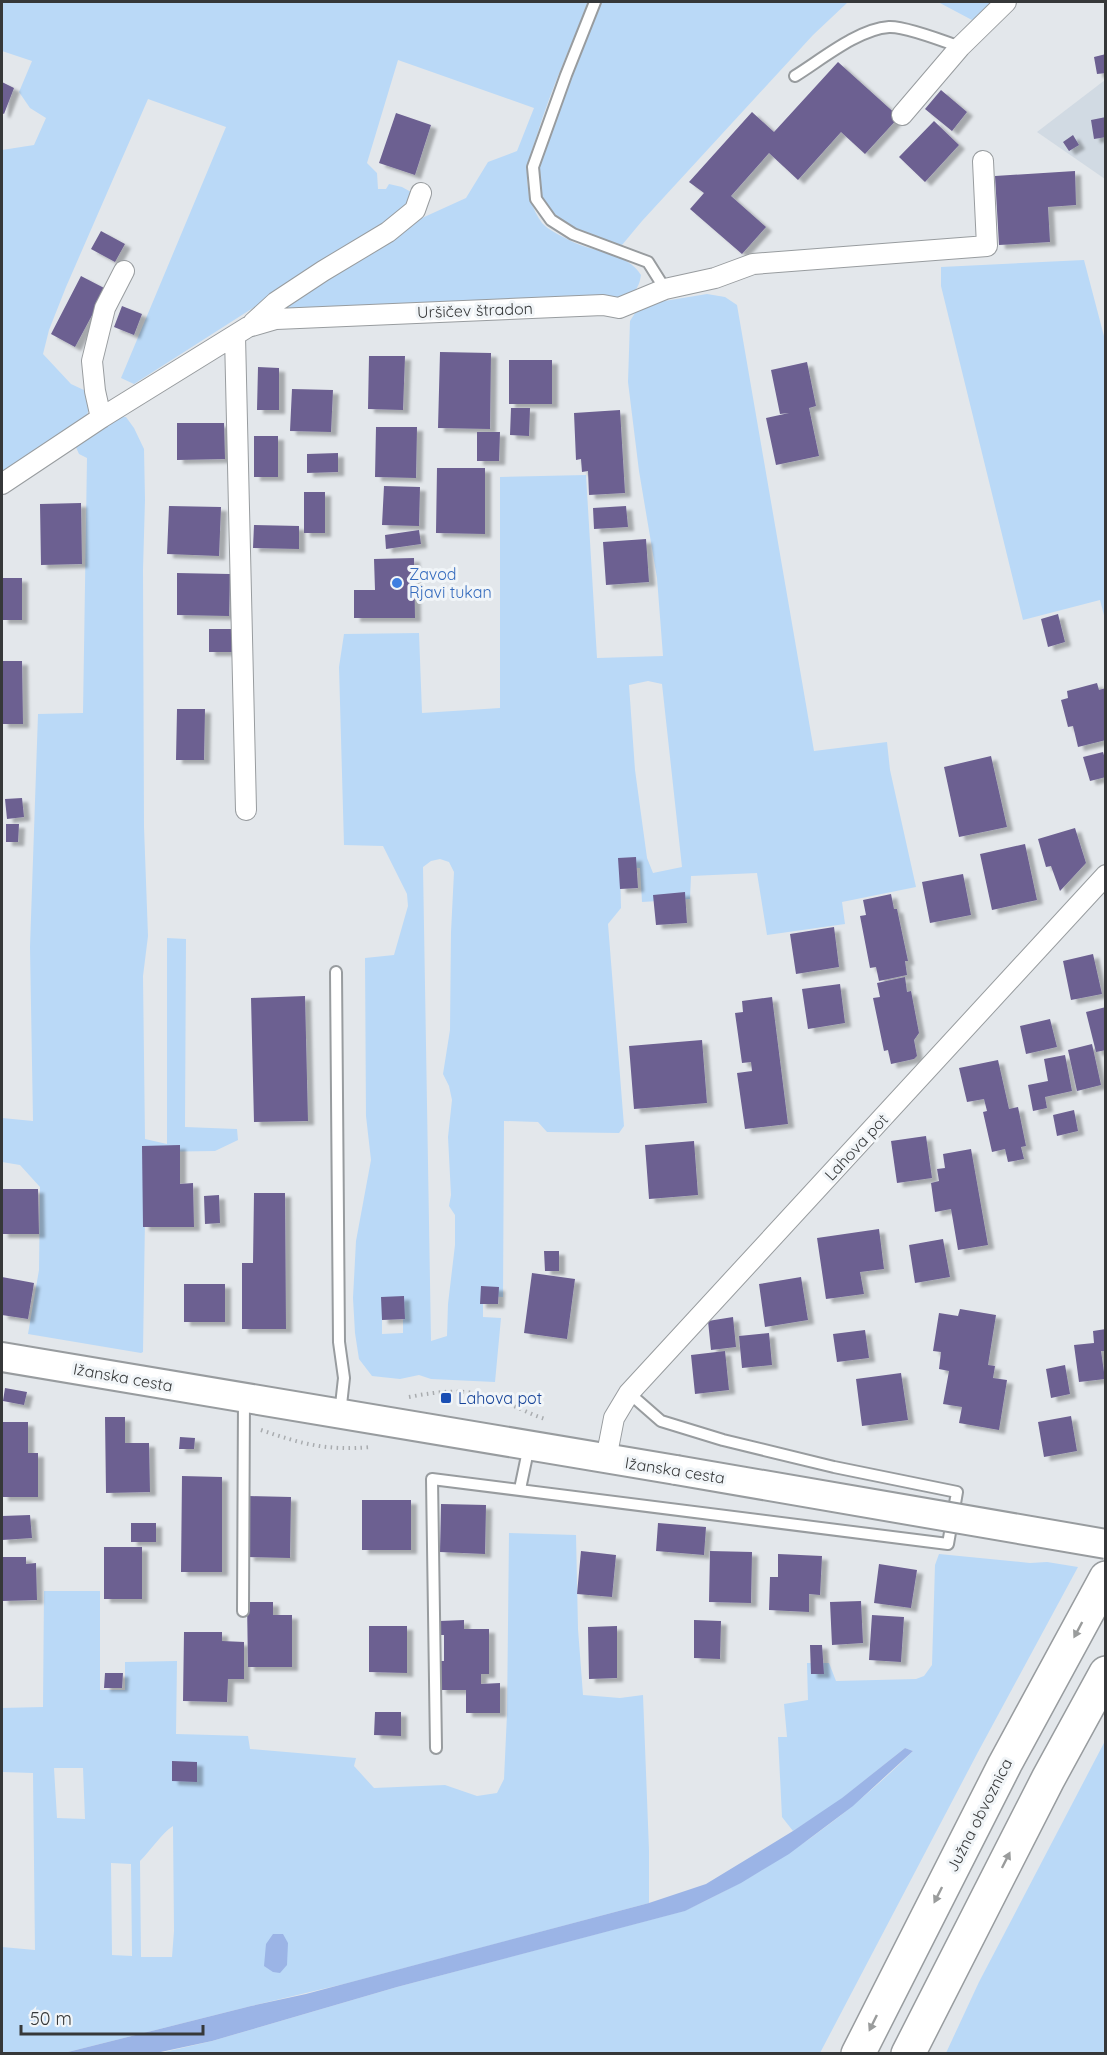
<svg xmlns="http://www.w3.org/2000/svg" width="1107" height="2055" font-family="Quicksand,sans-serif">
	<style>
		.built { fill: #d1dae3 }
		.green { fill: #bad9f7; fill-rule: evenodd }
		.water { fill: #9bb4e6 }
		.building { fill: #6c6091; filter: url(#shadow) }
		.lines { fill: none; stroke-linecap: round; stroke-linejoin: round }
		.lane-casing { stroke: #989c9f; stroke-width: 14 }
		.street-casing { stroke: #989c9f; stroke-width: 22 }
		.secondary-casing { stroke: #989c9f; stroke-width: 32 }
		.highway-casing { stroke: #989c9f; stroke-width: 36 }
		.path { stroke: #a9acaf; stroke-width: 4; stroke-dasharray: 1.5 4.5; stroke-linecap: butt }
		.lane { stroke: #fff; stroke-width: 10 }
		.street { stroke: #fff; stroke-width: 20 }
		.secondary { stroke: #fff; stroke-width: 28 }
		.highway { stroke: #fff; stroke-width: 33 }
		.secondary-bridge-casing { stroke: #989c9f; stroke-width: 32; stroke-linecap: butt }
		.secondary-bridge { stroke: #fff; stroke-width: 28 }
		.oneway { fill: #9a9c9c }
		.shop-dot { fill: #3f7fe0; stroke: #f1f5f8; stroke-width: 2 }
		.transit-dot { fill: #1a4fb4; stroke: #f1f5f8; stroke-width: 2 }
		.labels { text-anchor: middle; stroke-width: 6; stroke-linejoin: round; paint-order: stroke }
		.street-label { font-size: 16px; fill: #363839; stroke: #f1f5f8 }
		.shop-label { font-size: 16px; fill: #366cbe; stroke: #f1f5f8; text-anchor: start }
		.transit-label { font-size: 16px; fill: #164399; stroke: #f1f5f8; text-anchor: start }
	</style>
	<defs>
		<filter id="shadow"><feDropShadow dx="6" dy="4" stdDeviation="1.5" flood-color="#0004"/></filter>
	</defs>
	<rect width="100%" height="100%" fill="#e3e7eb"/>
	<path class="built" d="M1105,80V179L1037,132Z"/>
	<path class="green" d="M2,2H588C571,46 551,89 537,135C533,148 527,161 527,175C527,191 532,210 542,223C547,229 561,236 569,240C593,253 626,251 641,275C638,297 626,296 607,298L281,311L280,303L422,218L466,198L488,162L517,151L534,108L398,60L367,163L377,173L378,189H386L389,184L402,187L411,192L412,200L394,218L134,384L121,378L226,127L148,99L66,287L49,330L43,354L71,384L86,391L89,408L87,415L2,473V150L34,145L46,118L30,108L19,92L32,61L2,51Z
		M600,2H854H848L813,35L642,221L622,245C598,237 565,232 548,210C540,199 537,183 538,170C542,140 558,112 569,84C581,57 590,29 600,2Z
		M938,2H995L972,20Z
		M1084,260L1105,340V619L1100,600L1023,620L941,286V267Z
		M707,294L725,297L737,305L814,751L887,742L890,770L916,887L842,902L845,924L767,935L757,873L691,876L690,899L642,902L640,868L620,867L621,908L608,924L624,1126L619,1133L547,1132L538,1122L504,1121L503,1297L483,1296V1317L501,1318L495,1382L431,1379L419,1375L400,1379L372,1376L359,1359L355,1333L353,1298L356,1241L371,1160L366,1116L365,958L394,955L408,906L407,894L383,846L344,845L339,667L344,634L419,633L422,713L500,708V477L586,475L597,658L663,656L657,578L639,471L628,382L630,321L640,305ZM648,681L662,684L682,867L653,873L647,858L635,770L629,685ZM440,859L449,862L454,872L451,932L450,1030L443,1074L449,1086L452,1100L448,1137L451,1195L449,1206L455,1215V1245L448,1304L447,1336L431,1341L423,867L431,861ZM382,1307H403V1333L382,1334Z
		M116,417H126L134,428L144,449L145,500L143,570L144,827L148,936L143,976L145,1139L167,1144V938L186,939L185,1127L237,1129L238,1140L215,1151L146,1152L143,1352L141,1353L28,1334L39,1270L40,1187L20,1165L2,1162V1118L33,1121L30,947L38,714L83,713L87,458L79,454L75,445Z
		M509,1533L576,1535L578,1629L583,1695L620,1698L643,1695L649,1850V1903L344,1984L251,2006L64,2053H2V1867V1947L35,1950L33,1773L2,1772V1708L43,1707L44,1591H100V1690H125V1662L177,1661L176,1734L248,1736L250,1749L356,1758L354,1766L374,1788L445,1785L477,1796L497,1793L504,1779L507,1714ZM54,1768H83L85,1819L57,1818ZM173,1826L174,1931L172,1957H141L140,1861C151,1850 161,1834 173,1826ZM111,1863L131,1864L132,1956L112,1955Z
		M939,1554L1030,1563L1047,1562L1078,1567L978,1752L820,2053L156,2054L212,2041L397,1987L684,1911C770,1872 846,1818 913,1751L905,1748L835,1804L793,1831L782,1817L778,1737H787L784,1704L808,1700L807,1663H829L836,1681L916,1679L924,1676L932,1665L935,1565Z
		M1105,1741V2053H946L979,1982Z"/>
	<path class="water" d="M905,1748L913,1751L853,1806L789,1854L741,1883L685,1911L397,1987L212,2041L156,2053H64L251,2006L306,1994L528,1935L649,1903L706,1884L793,1831L842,1798Z
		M273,1934H283L288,1943L287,1965L280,1973L273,1972L264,1966L266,1944Z"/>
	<path class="building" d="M1106,54V73L1097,74L1094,57Z
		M838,62L899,117L865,154L841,132L798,180L769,153L731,196L766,227L742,254L690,209L704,193L689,182L752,112L774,132Z
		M2,82L14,88L4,114L2,113Z
		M941,90L967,112L952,131L925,109Z
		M396,113L431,125L415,175L379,163Z
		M1106,117V137L1094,139L1091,120Z
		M934,121L959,145L925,182L899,157Z
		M1073,135L1079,145L1069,151L1063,142Z
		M1075,171L1076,205L1048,207L1050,242L999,245L995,176Z
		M101,231L125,244L115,262L91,249Z
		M81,276L106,289L75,347L51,334Z
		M122,306L142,314L134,335L114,327Z
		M440,352L491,353L490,429L438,428Z
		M369,356H405L403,410L368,409Z
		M509,360H552V404H509Z
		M807,362L816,406L809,408L819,456L776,465L766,418L789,413L780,414L771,370Z
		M258,367L279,368V410H257Z
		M292,389L333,390L331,432L290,431Z
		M511,408H530L529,436L510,435Z
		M620,410L625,493L589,495L588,471L582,472L581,459L576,460L574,413Z
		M177,423H224L225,459L177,460Z
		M376,427H417L416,478L375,477Z
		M477,432H500L499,461H477Z
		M254,436H278V477H254Z
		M338,453V472L307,473V454Z
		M437,468H485V534L436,533Z
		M384,486L420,487L419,526L382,525Z
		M304,492H325V533H304Z
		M81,503L82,564L41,565L40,504Z
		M169,506L221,507L219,556L167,554Z
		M626,506L628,527L594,529L593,508Z
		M254,525L299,526V549L253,548Z
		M419,530L421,544L386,549L385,535Z
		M646,539L649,582L606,585L603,542Z
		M414,558L415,618H354V590H375L374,559Z
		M177,573L230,574L229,616L177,615Z
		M2,578H22V620H2Z
		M1058,614L1065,642L1048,647L1041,619Z
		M209,629H235V652H209Z
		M2,661H22L23,724H2Z
		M1097,683L1099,690L1106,688V740L1078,747L1073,726L1068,727L1061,700L1068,698L1067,691Z
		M177,709H205L204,760H176Z
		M1103,752L1106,762V777L1090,781L1083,757Z
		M991,756L1007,827L959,837L944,767Z
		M22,798L24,817L7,819L5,799Z
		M6,824H19L18,842H6Z
		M1075,828L1086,863L1060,891L1051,866L1046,867L1038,839Z
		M1025,844L1037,900L992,910L980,854Z
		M636,857L638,888L620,889L618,858Z
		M963,874L971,915L930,923L922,882Z
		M685,892L687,923L656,925L653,895Z
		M891,894L894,909H897L908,961H905L907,975L879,981L876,967L870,968L860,916L866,915L863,900Z
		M834,927L839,967L796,974L790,934Z
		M1093,954L1102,994L1071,1000L1063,961Z
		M905,977L907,992L911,991L919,1033L914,1040L917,1056L914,1059L891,1064L888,1050L884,1051L873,998L880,997L877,983Z
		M840,984L845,1023L808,1029L802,989Z
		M305,996L308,1121L254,1122L251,998Z
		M772,997L788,1124L745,1129L737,1073L752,1071L751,1062L742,1063L735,1013L743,1012L742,1001Z
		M1106,1007V1050L1096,1052L1086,1012Z
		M1050,1019L1057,1047L1026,1054L1020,1026Z
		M702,1040L707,1103L634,1109L629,1046Z
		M1092,1044L1101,1085L1077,1091L1068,1050Z
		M1065,1055L1072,1091L1045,1097L1047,1108L1033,1111L1028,1085L1048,1081L1044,1059Z
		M998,1060L1009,1109L1018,1107L1026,1146L1021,1147L1024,1159L1008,1162L1005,1149L992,1152L983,1112L987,1111L984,1099L967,1102L959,1068Z
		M1074,1110L1078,1131L1057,1136L1053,1115Z
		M926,1136L932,1178L897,1183L891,1141Z
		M694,1141L698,1195L649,1199L645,1145Z
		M180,1145V1184L193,1183L194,1227H143L142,1146Z
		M971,1149L988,1245L958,1250L951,1209L935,1212L931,1183L939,1181L937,1169L945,1168L943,1154Z
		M2,1189H38L39,1234H2Z
		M254,1193H285L286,1329H242V1263H253Z
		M219,1195L220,1223L205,1224L204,1196Z
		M879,1229L884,1269L860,1272L864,1294L826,1299L817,1238Z
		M943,1239L950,1277L915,1283L909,1245Z
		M544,1251H559V1271H545Z
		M532,1273L575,1279L567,1339L524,1333Z
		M2,1277L34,1283L28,1319L2,1315Z
		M801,1277L808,1320L765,1327L759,1284Z
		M184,1284H225V1322H184Z
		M481,1286L499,1287L498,1304H480Z
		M404,1296L405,1319L382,1320L381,1297Z
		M960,1309L996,1315L988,1365L995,1366L993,1378L1007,1380L999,1430L959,1423L962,1407L943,1404L949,1371L939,1369L941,1352L933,1351L939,1313L958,1316Z
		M733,1317L736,1347L711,1350L708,1321Z
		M1106,1329V1351H1101L1105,1379L1079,1382L1074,1345L1094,1343L1093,1331Z
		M865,1330L869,1358L837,1362L833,1334Z
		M769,1333L772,1365L742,1368L739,1336Z
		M725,1351L729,1390L695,1394L691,1355Z
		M1065,1365L1070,1394L1051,1398L1046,1369Z
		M901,1373L908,1420L862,1426L856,1379Z
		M5,1388L27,1392L24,1405L3,1401Z
		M1071,1416L1077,1451L1044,1457L1038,1422Z
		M105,1417H125V1443H149L150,1492L106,1493Z
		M2,1422H28V1453H38V1497H2Z
		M180,1437L195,1438L194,1449H179Z
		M182,1476L222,1477V1572H181Z
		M249,1496L291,1497L290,1558L248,1557Z
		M362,1500H411V1550H362Z
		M441,1504L486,1505L485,1554L440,1552Z
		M30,1515L32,1538L2,1540V1516Z
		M131,1523H156V1542H131Z
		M658,1523L706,1527L704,1555L656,1551Z
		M104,1547H142V1599H104Z
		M581,1551L616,1555L612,1597L577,1594Z
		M710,1551L752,1552L751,1603L709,1602Z
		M778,1554L822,1556L820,1595L809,1594V1612L769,1610L770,1577H778Z
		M2,1557H26V1564L36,1563L37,1600L2,1601Z
		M879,1564L917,1570L911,1608L874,1603Z
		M861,1601L863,1643L832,1645L830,1602Z
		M247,1602H273V1615H292V1667H248Z
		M872,1615L904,1617L901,1662L869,1660Z
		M464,1620V1629H489V1674H481V1684L500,1683V1713H466V1690H440V1661H444V1635H440V1621Z
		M694,1620L721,1621L720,1659L694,1658Z
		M369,1626H407V1673L369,1672Z
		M617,1626V1678L589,1679L588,1627Z
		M184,1632H222V1641L244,1642V1679H228L227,1702L183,1701Z
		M810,1645H822L824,1674H811Z
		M105,1673H123L122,1688H104Z
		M375,1712H401V1736L374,1735Z
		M172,1761L197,1762V1782L172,1781Z"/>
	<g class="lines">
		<g class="lane-casing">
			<path id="lane" d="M595,2L566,75L533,167L536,199L551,220L573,234L648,262L665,289
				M795,76C821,60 858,29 889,27C904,26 944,41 960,47
				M336,972L339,1342L344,1378L340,1414
				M520,1489L529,1446
				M243,1611L244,1398
				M436,1748L432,1479L948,1544L957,1492L834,1467L723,1440L661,1421L629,1393"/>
		</g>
		<g class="street-casing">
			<path id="street" d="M902,115L960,47L1006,2
				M253,323L276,302L323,271L388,232L415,210L421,193
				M235,336L246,810
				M101,418L95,391L92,361L105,308L124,271
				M2,484L101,418L248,327L276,319L603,305L619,308L665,289L715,278L753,264L987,246L983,161
				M606,1459L614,1418L629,1393L1106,875"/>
		</g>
		<g class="secondary-casing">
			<path id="secondary" d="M2,1357L676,1470"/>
		</g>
		<g class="highway-casing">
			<path id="highway" d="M858,2054L1005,1764L1106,1578
				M908,2054L1048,1779L1106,1673"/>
		</g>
		<path class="path" d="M409,1397C440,1391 467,1388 497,1399C514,1405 529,1414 545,1419
			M261,1430C302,1444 327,1451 371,1447"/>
		<use href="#lane" class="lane"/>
		<use href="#street" class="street"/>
		<use href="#secondary" class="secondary"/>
		<use href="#highway" class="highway"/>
		<g class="secondary-bridge-casing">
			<path id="secondary-bridge" d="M676,1470L1106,1544"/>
		</g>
		<use href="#secondary-bridge" class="secondary-bridge"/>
	</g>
	<defs><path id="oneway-solid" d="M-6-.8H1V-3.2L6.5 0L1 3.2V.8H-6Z" transform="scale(1.5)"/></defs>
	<g class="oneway">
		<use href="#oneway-solid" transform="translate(1078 1630) rotate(118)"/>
		<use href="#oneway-solid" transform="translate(1006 1860) rotate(-63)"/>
		<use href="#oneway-solid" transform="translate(938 1895) rotate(117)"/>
		<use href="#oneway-solid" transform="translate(873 2023) rotate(116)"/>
	</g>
	<circle class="shop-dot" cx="397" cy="583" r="6"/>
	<rect class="transit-dot" x="440" y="1392" width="12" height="12" rx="3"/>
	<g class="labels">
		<g class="street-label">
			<text transform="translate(475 310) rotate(-2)" y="6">Uršičev štradon</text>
			<text transform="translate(856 1147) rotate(-47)" y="6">Lahova pot</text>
			<text transform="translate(123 1377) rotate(10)" y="6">Ižanska cesta</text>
			<text transform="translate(675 1470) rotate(9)" y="6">Ižanska cesta</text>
			<text transform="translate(979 1815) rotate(-63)" y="6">Južna obvoznica</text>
		</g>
		<g class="shop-label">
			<text x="409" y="580">Zavod<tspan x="409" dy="18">Rjavi tukan</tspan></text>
		</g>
		<g class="transit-label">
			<text x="458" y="1404">Lahova pot</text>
		</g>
	</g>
	<rect width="1107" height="2055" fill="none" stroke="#363839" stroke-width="6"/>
	<path d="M21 2025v9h182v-9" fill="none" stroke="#363839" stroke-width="3"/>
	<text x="30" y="2025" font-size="18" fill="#363839" stroke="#f1f5f8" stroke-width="4.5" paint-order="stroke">50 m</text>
</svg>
